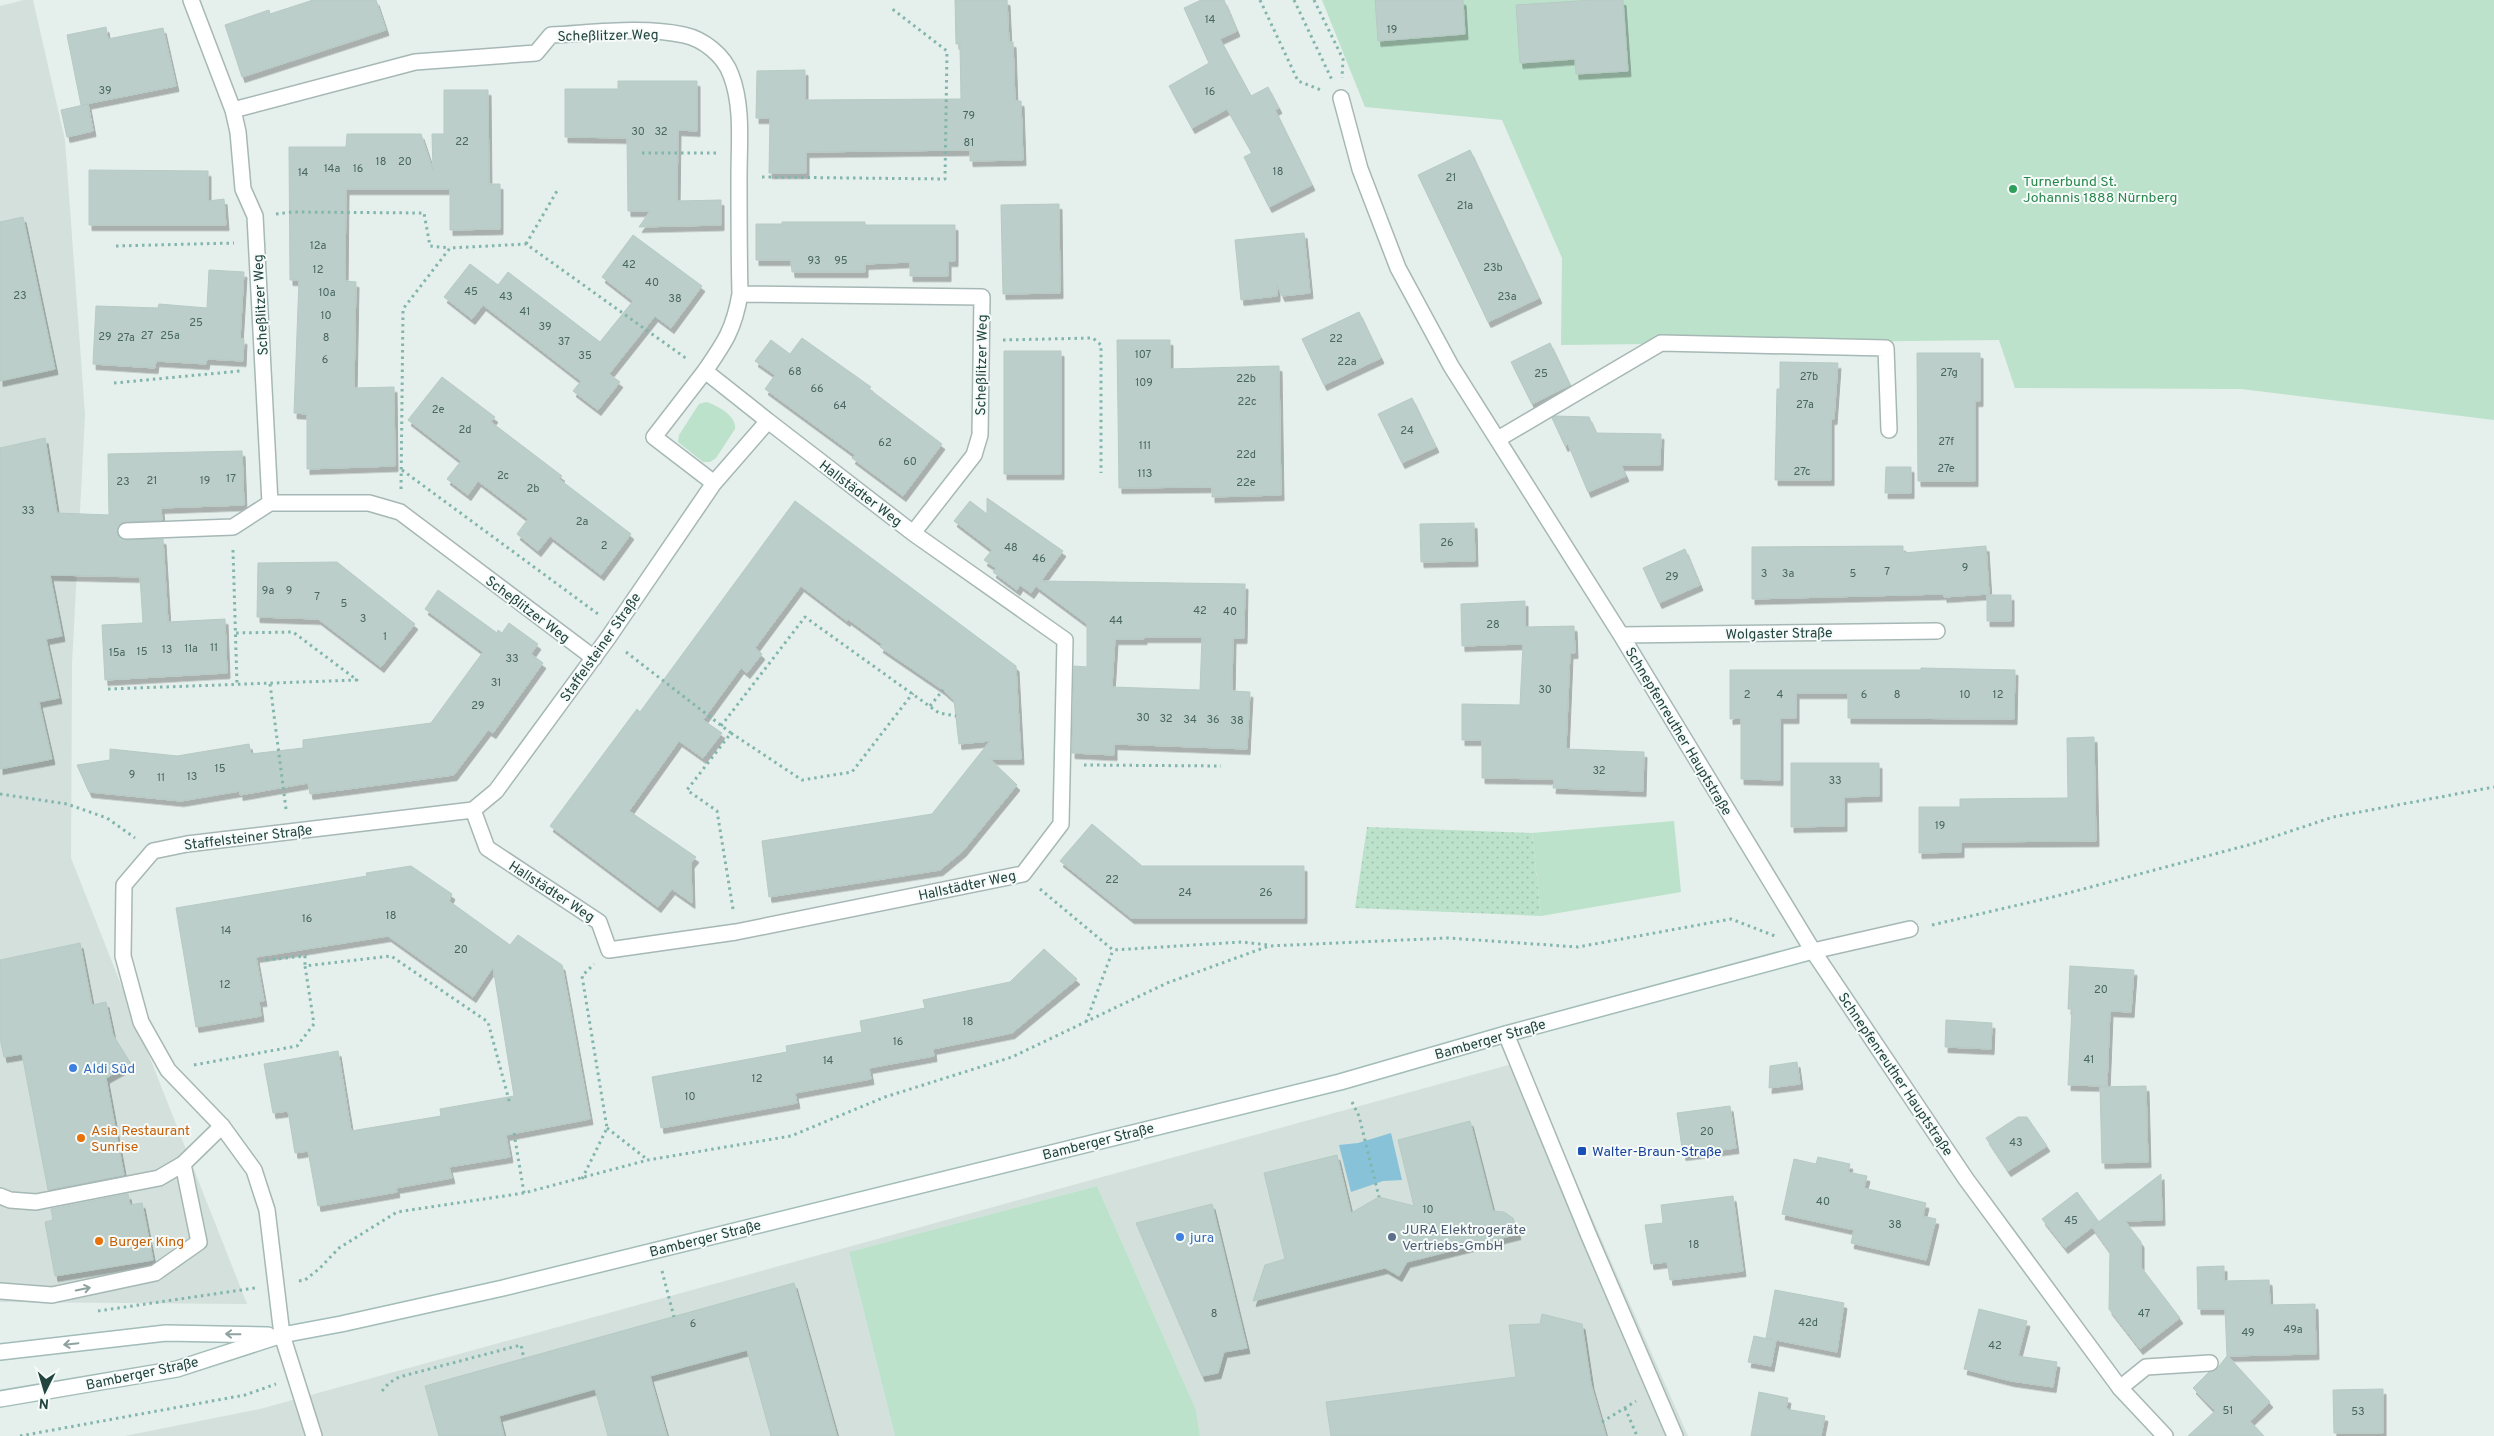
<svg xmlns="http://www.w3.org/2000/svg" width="2494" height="1436" font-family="Overpass,sans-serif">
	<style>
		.built { fill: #d3e0db }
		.grass { fill: #bce2cb }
		.park { fill: url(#park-dots) }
		.water { fill: #88c2d9 }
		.building { fill: #bccec9; stroke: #b6cac4; fill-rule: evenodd; filter: url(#shadow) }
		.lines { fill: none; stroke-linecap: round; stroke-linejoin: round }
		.lane-casing { stroke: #a6b8b5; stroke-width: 18 }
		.street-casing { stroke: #a6b8b5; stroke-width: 18 }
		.secondary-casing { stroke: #a2bcb7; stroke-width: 18 }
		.path { stroke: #82b6ad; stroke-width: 3; stroke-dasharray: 2.5 4; stroke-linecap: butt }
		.lane { stroke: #fff; stroke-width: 15 }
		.street { stroke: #fff; stroke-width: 15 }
		.secondary { stroke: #fff; stroke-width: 15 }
		.oneway { stroke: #90a29f }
		.leisure-dot { fill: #2e9e5b; stroke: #f6fbf9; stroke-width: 2 }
		.shop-dot { fill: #3f7fe0; stroke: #f6fbf9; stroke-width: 2 }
		.food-dot { fill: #e8710a; stroke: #f6fbf9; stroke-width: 2 }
		.transit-dot { fill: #1a4fb4; stroke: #f6fbf9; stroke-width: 2 }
		.service-dot { fill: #5c6f8a; stroke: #f6fbf9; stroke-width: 2 }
		.labels { text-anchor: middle; stroke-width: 4; stroke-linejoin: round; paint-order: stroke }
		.number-label { font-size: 11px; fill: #486662 }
		.street-label { font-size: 14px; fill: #21443f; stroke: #f6fbf9 }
		.leisure-label { font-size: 14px; fill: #27864d; stroke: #f6fbf9; text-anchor: start }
		.shop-label { font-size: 14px; fill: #366cbe; stroke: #f6fbf9; text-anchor: start }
		.food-label { font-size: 14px; fill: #c56008; stroke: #f6fbf9; text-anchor: start }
		.transit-label { font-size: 14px; fill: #164399; stroke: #f6fbf9; text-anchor: start }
		.service-label { font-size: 14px; fill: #4e5e75; stroke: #f6fbf9; text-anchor: start }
	</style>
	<defs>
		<pattern id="park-dots" width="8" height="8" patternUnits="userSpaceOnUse" patternTransform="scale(1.25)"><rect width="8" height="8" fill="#bce2cb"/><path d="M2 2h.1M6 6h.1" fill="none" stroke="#a1c3af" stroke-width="1.8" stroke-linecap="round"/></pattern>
		<filter id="shadow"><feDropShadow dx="3" dy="5.5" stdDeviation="0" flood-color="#0004"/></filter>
	</defs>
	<rect width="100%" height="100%" fill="#e5efec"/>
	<path class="built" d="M24,0H33L65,140L85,415L72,664L71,858L247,1304L0,1302V6Z
		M1523,1061L1688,1436H1200L1196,1410L1097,1186L849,1252L895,1436H125L260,1409Z"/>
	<path class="grass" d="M1322,0H2494V420L2241,389L2015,388L1999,340L1561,345L1562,258L1502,120L1365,107Z
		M706,402C717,405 737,416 735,429L716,458L710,462H703L678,442L679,435L699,404Z
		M1674,821L1681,892L1541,916L1532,833Z
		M1097,1186L1196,1410L1200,1436H895L849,1252Z"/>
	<path class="park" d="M1367,827L1532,833L1541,916L1355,908Z"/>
	<path class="water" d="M1391,1133L1402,1180L1383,1181L1351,1192L1339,1145L1358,1143Z"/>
	<path class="building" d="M313,0H376L386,30L242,77L225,25L269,10L270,14Z
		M955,0H1007L1009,42H1013L1015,101H1021L1023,160L970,161V150L806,152V173H769L770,118H756L757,71L805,70V100L961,99L960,44H956Z
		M1201,0H1224L1237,31L1220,39L1251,96L1268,87L1279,108L1275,110L1312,185L1269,207L1244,157L1252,153L1227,109L1192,128L1169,86L1209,63L1184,8Z
		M1375,0H1463L1465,34L1378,41Z
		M1593,0H1623L1628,71L1576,74L1575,59L1520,63L1516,5Z
		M106,27L108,39L163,28L176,86L81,105L67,35Z
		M618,81H697V131L678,130L677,201L721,200V225L639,227L650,211H628L627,138L565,137V89H618Z
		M444,90H488L489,184H500V229L450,230V189H346L345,281L356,282L354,388L394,387L395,466L307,469V414L294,413L299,280H290L289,147H346L347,134H421L433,170L432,134H444Z
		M88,104L93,131L67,137L61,110Z
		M1470,150L1539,298L1488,322L1418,175Z
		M89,170L208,171V201L224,199L226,225H89Z
		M1059,204L1060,293L1003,294L1001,205Z
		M23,217L55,369L0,381V222Z
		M782,222H865V225H955V261H948V276H910V262L865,264V272H792L791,260H756V224H782Z
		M1304,233L1310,293L1282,296L1277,285V296L1241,300L1235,240Z
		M633,235L702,286L671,328L655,316L609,374L620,382L598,410L573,391L581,381L483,305L472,319L444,297L470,264L498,285L508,272L600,342L633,301L602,277Z
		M209,270L244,272L240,339H244L243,361L207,359L206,364L156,361L155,368L93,364L96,306L158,308L159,304L207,308Z
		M1359,312L1381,358L1324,385L1302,339Z
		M802,338L871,387L869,389L942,444L903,496L852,458L855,455L765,389L775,375L755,361L771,340L790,354Z
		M1117,340H1170V369L1279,366L1281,495L1212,497V487L1119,488Z
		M1550,343L1570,385L1532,404L1511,362Z
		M1004,351H1061V474H1004Z
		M1917,353H1980V401H1975V481H1918Z
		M1780,362L1838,363L1834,419H1831V480H1775L1777,389H1780Z
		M442,377L495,417L491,422L562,476L559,479L631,534L601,575L550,536L538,551L517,534L528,519L478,481L468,495L447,479L461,461L408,420Z
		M1412,398L1436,447L1402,463L1378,414Z
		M1555,416L1589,417L1596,433L1661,434L1660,465H1621L1626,476L1588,492L1568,444L1565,446L1552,418Z
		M45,438L57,513L109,515L108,454L242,451L244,505L161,508L162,520L125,522L121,523L117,531L118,536L126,540L163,539L168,622L225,619L227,673L105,680L102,625L143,623L140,577L50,575L62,636L46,639L59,698L39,702L52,759L0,769V448Z
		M1886,467H1911V493H1885Z
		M987,498L1063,551L1041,581L1245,584L1244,638H1233L1232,691L1250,692L1247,749L1114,744V755L1072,753L1074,666L1087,667V624L1036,586L1031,593L1020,585L1017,590L993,572L996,568L984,560L992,550L954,521L970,501L987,514ZM1144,637H1202L1200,690L1112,687L1115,639H1144Z
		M795,501L1016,666L1021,759H990L1017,785L963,851L940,870L769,897L762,841L932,814L990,741L959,744L954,700L943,690L880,647L882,644L848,619L847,621L801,586L755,648L762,654L747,673L741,668L703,720L722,733L703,758L679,741L629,811L696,857L691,863L692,903L672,889L658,907L550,826L637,709L640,712Z
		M1474,523L1475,561L1421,562L1420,524Z
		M1903,546V553L1986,546L1989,594L1944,597V594L1752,599V547Z
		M1685,549L1700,585L1659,603L1643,568Z
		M337,562L415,624L381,667L318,619L257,617L258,563Z
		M438,590L497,633L498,630L502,633L509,623L538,644L531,654L543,663L493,733L488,730L454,775L310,794L308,783L240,795V791L181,801L89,792L77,765L110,760V749L177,756L249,744L251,754L303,748V740L431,723L483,652L425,609Z
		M1987,595H2011V621H1987Z
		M1525,601V627L1574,626L1575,653H1570L1566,749L1644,752L1643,791L1553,788L1554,779L1482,778V740H1462V704L1520,705L1523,644L1462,646L1461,604Z
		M1921,668L2015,670L2014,719L1848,718V693H1796V718H1780V780L1741,779V718L1730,719V670H1921Z
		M2094,737L2096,841L1961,842V852L1919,853V807H1960V799L2068,798L2067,738Z
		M1791,763H1879V796L1844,797V826L1791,827Z
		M1092,824L1142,866H1304V918H1131L1060,861Z
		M411,866L452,894L449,901L510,945L518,935L562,965L590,1119L506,1135L510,1157L449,1167L452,1178L396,1188L397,1192L318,1206L308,1151L295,1153L288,1111L273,1113L264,1064L338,1051L351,1131L441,1116L440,1109L514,1096L493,967L473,997L388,936L256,957L264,1001H259L261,1016L196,1027L176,908L367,876L366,873Z
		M80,943L92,1005L106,1002L113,1035L131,1064L106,1078L124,1175L48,1190L22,1054L4,1057L0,1038V960Z
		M1044,949L1077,979L1012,1033L933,1049L934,1056L869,1068L871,1079L795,1093L797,1103L661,1128L652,1077L787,1052L786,1046L862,1032L860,1021L925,1008L923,1000L1010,982Z
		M2070,966L2134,970L2131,1012L2110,1011L2107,1086L2068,1085L2072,1009H2068Z
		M1946,1020L1992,1023L1991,1049L1945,1047Z
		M1797,1062L1800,1084L1769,1088L1770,1066Z
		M2146,1086L2148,1162L2102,1163L2100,1087Z
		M1730,1106L1736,1148L1683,1155L1677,1113Z
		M2018,1117H2027L2047,1146L2008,1171L1986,1138Z
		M1470,1121L1493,1211L1504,1212L1513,1218L1518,1234L1407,1262L1399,1276L1385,1268L1253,1301L1265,1265L1285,1259L1264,1173L1337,1155L1351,1213L1379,1197L1414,1206L1398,1140Z
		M1818,1157L1850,1164L1848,1172L1867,1176L1864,1188L1926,1203L1923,1216L1936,1219L1926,1260L1851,1243L1854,1230L1782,1214L1794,1159L1816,1164Z
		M2161,1174L2162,1220L2125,1221L2141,1242V1267L2180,1318L2140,1349L2109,1309L2110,1252L2092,1227Z
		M2077,1192L2099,1222L2065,1248L2042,1219Z
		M128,1194L130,1205L142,1203L153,1260L55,1276L45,1222L53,1220L51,1209Z
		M1733,1196L1743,1271L1670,1280L1667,1262L1651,1264L1645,1225L1663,1223L1661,1205Z
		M1212,1204L1247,1348L1224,1352L1218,1373L1202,1376L1136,1223Z
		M2224,1266V1281L2269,1280L2270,1305L2315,1304L2316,1354L2228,1356L2270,1402L2250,1421L2264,1436H2188L2215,1411L2193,1388L2209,1372L2216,1370L2227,1356L2225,1309H2198L2197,1267Z
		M794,1283L837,1436H771L747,1350L650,1376L667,1436H608L595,1389L499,1416L504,1436H439L425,1386Z
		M1775,1290L1844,1303L1837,1352L1776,1340L1771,1366L1748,1362L1754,1336L1773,1340L1766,1338Z
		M1979,1309L2027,1321L2018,1356L2057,1362L2053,1387L2011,1381L1964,1369Z
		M1542,1314L1582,1324L1591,1384L1606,1436H1331L1326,1402L1516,1377L1509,1325L1540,1324Z
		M2383,1389V1433H2334L2333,1390Z
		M1759,1392L1788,1398L1786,1409L1825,1416L1821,1436H1751Z"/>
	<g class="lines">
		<g class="lane-casing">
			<path id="lane" d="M1498,439L1661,343L1886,348L1889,430
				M1813,951L1910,929
				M0,1196L10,1200L36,1202L159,1178L183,1164L222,1126
				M0,1291L52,1295L155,1273L199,1242L183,1164
				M2120,1388L2146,1367L2210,1363"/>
		</g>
		<g class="street-casing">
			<path id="street" d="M191,0L233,110L238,132L243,189L255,216L270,503H369L400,512L594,658
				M1341,98L1360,169L1398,268L1451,366L1621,635L1813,951L1966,1179L2120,1388L2165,1436
				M233,110L415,62L536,53L551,35C592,33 643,26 684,35C703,39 724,55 731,75C743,106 739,143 739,176C739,215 739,255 740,294C734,329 725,342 705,371
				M740,294L982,297L980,435L974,455L913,533
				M126,531L233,527L270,503
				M1621,635L1937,631
				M473,810L487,848L599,922L609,950L736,932L1023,874L1061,824L1065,640L913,533L768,421
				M1506,1034L1589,1236L1675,1436
				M314,1436L282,1335L267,1210L254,1170L222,1126L168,1070L141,1022L123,956L124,885L153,851L187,844L473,810L496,791L608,638L714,483L768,421L705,371L654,437L714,483"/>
		</g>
		<g class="secondary-casing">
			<path id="secondary" d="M0,1352L166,1333L268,1335
				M0,1399L177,1369L282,1335L341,1324L503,1288L1340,1082L1506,1034L1813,951"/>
		</g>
		<path class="path" d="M1260,0L1298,81L1321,90
			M1294,0L1332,80
			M1314,0L1343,59L1342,78
			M642,153H718
			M762,177L945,179L947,51L891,8
			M276,214L292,212L424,213L430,246L450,248
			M526,244L557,191
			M116,246L234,243
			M1003,340L1093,338L1101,345V473
			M114,383L240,371
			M402,470L598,614
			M401,489L403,309L450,248L526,244L687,359
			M233,550L237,685
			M626,652L731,733L687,790L717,811L733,909
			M270,684L286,809
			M108,689L357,680L293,632L235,633
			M930,706L943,690
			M721,726L805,617L939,713L956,716
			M731,733L802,780L852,772L913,693
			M1084,765L1221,766
			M0,794L67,804L107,818L135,838
			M1040,889L1113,950L1242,942L1268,945
			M1932,925L2057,896L2252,844L2333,817L2494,787
			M266,960L305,956V966
			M1086,1022L1113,950
			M194,1065L297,1046L314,1024L305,966L391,956L488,1022L510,1104
			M1352,1102L1359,1116L1379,1197
			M607,1128L648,1160
			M514,1133L524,1193
			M582,1179L607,1128L582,976L594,964
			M662,1271L674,1317
			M299,1281L305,1280L320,1268L339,1248L397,1212L524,1193L648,1160L791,1136L885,1097L1012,1057L1167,983L1269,946L1448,938L1578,947L1731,919L1775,936
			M98,1311L255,1288
			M382,1391L389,1383L399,1377L521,1345L524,1359
			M1625,1408L1637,1436
			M1602,1422L1636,1401
			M20,1436L245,1395L276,1384"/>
		<use href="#lane" class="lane"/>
		<use href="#street" class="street"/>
		<use href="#secondary" class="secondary"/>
	</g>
	<defs><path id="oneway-shaft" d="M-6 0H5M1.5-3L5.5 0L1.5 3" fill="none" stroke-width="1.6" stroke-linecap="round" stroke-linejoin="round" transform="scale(1.25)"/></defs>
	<g class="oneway">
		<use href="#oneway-shaft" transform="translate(83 1289) rotate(-12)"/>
		<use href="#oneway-shaft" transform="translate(233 1334) rotate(-179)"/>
		<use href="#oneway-shaft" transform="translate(71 1344) rotate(174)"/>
	</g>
	<circle class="leisure-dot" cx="2013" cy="189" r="5"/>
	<g class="shop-dot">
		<circle cx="73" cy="1068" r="5"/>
		<circle cx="1180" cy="1237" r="5"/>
	</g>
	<g class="food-dot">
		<circle cx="81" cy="1138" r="5"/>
		<circle cx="99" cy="1241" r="5"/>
	</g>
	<rect class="transit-dot" x="1577" y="1146" width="10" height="10" rx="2.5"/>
	<circle class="service-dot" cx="1392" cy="1237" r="5"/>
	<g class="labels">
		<g class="number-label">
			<text x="1210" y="23">14</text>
			<text x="1392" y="33">19</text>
			<text x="105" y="94">39</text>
			<text x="1210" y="95">16</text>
			<text x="969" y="119">79</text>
			<text x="638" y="135">30</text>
			<text x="661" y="135">32</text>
			<text x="462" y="145">22</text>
			<text x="969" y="146">81</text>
			<text x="381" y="165">18</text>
			<text x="405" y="165">20</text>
			<text x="332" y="172">14a</text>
			<text x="358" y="172">16</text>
			<text x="1278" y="175">18</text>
			<text x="303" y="176">14</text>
			<text x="1451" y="181">21</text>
			<text x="1465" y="209">21a</text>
			<text x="318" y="249">12a</text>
			<text x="814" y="264">93</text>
			<text x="841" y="264">95</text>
			<text x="629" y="268">42</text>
			<text x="1493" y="271">23b</text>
			<text x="318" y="273">12</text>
			<text x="652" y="286">40</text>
			<text x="471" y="295">45</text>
			<text x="327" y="296">10a</text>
			<text x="20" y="299">23</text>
			<text x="506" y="300">43</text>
			<text x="1507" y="300">23a</text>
			<text x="675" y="302">38</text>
			<text x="525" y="315">41</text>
			<text x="326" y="319">10</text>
			<text x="196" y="326">25</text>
			<text x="545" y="330">39</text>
			<text x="147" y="339">27</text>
			<text x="170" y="339">25a</text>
			<text x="105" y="340">29</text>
			<text x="126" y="341">27a</text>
			<text x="326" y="341">8</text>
			<text x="1336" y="342">22</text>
			<text x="564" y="345">37</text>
			<text x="1143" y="358">107</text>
			<text x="585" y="359">35</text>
			<text x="325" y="363">6</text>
			<text x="1347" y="365">22a</text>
			<text x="795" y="375">68</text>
			<text x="1949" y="376">27g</text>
			<text x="1541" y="377">25</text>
			<text x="1809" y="380">27b</text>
			<text x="1246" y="382">22b</text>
			<text x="1144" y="386">109</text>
			<text x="817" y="392">66</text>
			<text x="1247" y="405">22c</text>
			<text x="1805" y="408">27a</text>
			<text x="840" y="409">64</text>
			<text x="438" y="413">2e</text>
			<text x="465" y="433">2d</text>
			<text x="1407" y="434">24</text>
			<text x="1946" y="445">27f</text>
			<text x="885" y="446">62</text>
			<text x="1145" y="449">111</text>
			<text x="1246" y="458">22d</text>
			<text x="910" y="465">60</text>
			<text x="1946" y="472">27e</text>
			<text x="1802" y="475">27c</text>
			<text x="1145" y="477">113</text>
			<text x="503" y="479">2c</text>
			<text x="231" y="482">17</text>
			<text x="152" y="484">21</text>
			<text x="205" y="484">19</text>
			<text x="123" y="485">23</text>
			<text x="1246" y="486">22e</text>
			<text x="533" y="492">2b</text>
			<text x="28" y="514">33</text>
			<text x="582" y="525">2a</text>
			<text x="1447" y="546">26</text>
			<text x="604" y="549">2</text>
			<text x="1011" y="551">48</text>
			<text x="1039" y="562">46</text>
			<text x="1965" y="571">9</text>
			<text x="1887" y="575">7</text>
			<text x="1764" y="577">3</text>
			<text x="1788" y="577">3a</text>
			<text x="1853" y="577">5</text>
			<text x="1672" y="580">29</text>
			<text x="268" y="594">9a</text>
			<text x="289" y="594">9</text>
			<text x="317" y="600">7</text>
			<text x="344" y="607">5</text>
			<text x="1200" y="614">42</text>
			<text x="1230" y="615">40</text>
			<text x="363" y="622">3</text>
			<text x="1116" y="624">44</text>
			<text x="1493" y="628">28</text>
			<text x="385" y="640">1</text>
			<text x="214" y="651">11</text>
			<text x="191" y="652">11a</text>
			<text x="167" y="653">13</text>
			<text x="142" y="655">15</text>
			<text x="117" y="656">15a</text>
			<text x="512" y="662">33</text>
			<text x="496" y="686">31</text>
			<text x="1545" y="693">30</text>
			<text x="1747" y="698">2</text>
			<text x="1780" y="698">4</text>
			<text x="1864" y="698">6</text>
			<text x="1897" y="698">8</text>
			<text x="1965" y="698">10</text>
			<text x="1998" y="698">12</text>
			<text x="478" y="709">29</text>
			<text x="1143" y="721">30</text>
			<text x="1166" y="722">32</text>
			<text x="1190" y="723">34</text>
			<text x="1213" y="723">36</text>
			<text x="1237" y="724">38</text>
			<text x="220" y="772">15</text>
			<text x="1599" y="774">32</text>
			<text x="132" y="778">9</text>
			<text x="192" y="780">13</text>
			<text x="161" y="781">11</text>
			<text x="1835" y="784">33</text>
			<text x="1940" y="829">19</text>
			<text x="1112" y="883">22</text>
			<text x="1185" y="896">24</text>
			<text x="1266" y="896">26</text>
			<text x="391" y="919">18</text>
			<text x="307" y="922">16</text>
			<text x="226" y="934">14</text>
			<text x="461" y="953">20</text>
			<text x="225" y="988">12</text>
			<text x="2101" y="993">20</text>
			<text x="968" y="1025">18</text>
			<text x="898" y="1045">16</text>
			<text x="2089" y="1063">41</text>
			<text x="828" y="1064">14</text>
			<text x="757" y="1082">12</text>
			<text x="690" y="1100">10</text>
			<text x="1707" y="1135">20</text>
			<text x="2016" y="1146">43</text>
			<text x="1823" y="1205">40</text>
			<text x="1428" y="1213">10</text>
			<text x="2071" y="1224">45</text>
			<text x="1895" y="1228">38</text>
			<text x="1694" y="1248">18</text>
			<text x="1214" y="1317">8</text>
			<text x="2144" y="1317">47</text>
			<text x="1808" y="1326">42d</text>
			<text x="693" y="1327">6</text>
			<text x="2293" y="1333">49a</text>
			<text x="2248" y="1336">49</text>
			<text x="1995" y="1349">42</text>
			<text x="2228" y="1414">51</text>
			<text x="2358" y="1415">53</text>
		</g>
		<g class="street-label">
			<text transform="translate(608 35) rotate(-1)" y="5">Scheßlitzer Weg</text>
			<text transform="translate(260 305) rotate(-93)" y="5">Scheßlitzer Weg</text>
			<text transform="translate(981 365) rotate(-89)" y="5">Scheßlitzer Weg</text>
			<text transform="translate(861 493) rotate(37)" y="5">Hallstädter Weg</text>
			<text transform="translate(528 609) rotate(37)" y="5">Scheßlitzer Weg</text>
			<text transform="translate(1779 633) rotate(-1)" y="5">Wolgaster Straße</text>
			<text transform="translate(600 647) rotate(-55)" y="5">Staffelsteiner Straße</text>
			<text transform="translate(1679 731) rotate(59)" y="5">Schnepfenreuther Hauptstraße</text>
			<text transform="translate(248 837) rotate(-7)" y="5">Staffelsteiner Straße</text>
			<text transform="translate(967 885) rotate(-12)" y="5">Hallstädter Weg</text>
			<text transform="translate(552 891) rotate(33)" y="5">Hallstädter Weg</text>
			<text transform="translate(1490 1039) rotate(-16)" y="5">Bamberger Straße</text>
			<text transform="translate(1896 1074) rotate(56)" y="5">Schnepfenreuther Hauptstraße</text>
			<text transform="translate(1098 1141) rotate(-14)" y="5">Bamberger Straße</text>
			<text transform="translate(705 1238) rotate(-14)" y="5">Bamberger Straße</text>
			<text transform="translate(142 1373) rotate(-12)" y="5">Bamberger Straße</text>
		</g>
		<g class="leisure-label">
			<text x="2023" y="186">Turnerbund St.<tspan x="2023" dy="16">Johannis 1888 Nürnberg</tspan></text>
		</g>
		<g class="shop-label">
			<text x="83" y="1073">Aldi Süd</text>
			<text x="1190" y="1242">jura</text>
		</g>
		<g class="food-label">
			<text x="91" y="1135">Asia Restaurant<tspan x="91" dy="16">Sunrise</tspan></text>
			<text x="109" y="1246">Burger King</text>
		</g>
		<g class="transit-label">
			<text x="1592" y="1156">Walter-Braun-Straße</text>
		</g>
		<g class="service-label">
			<text x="1402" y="1234">JURA Elektrogeräte<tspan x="1402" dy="16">Vertriebs-GmbH</tspan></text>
		</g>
	</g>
	<g transform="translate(45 1391) rotate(185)" stroke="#f6fbf9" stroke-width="4" paint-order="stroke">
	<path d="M0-4L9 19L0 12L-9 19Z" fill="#21443f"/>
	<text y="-8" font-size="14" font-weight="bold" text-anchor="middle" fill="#21443f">N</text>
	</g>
</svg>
